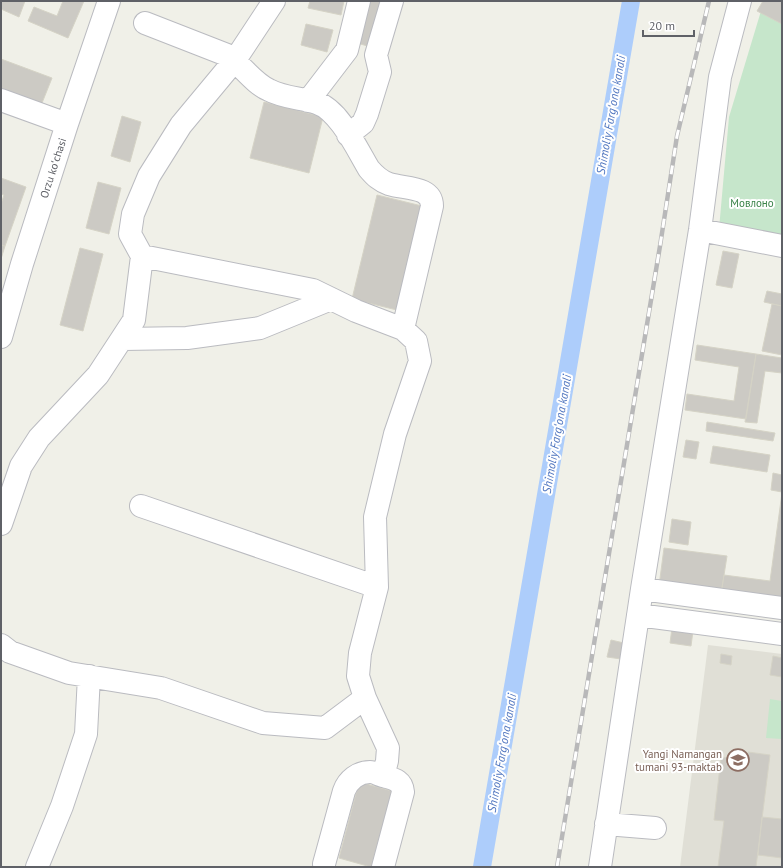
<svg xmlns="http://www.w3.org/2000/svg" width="783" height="868" font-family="'PT Sans',sans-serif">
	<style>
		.education { fill: #e0dfd6 }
		.green { fill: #c6e6cb }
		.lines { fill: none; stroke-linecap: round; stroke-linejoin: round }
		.canal { stroke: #adcdfb; stroke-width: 18 }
		.building { fill: #cccac4; stroke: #d5d3c6 }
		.minor-casing { stroke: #babbc0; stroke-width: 24 }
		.minor { stroke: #fff; stroke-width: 22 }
		.rail-casing { stroke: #b8b8b9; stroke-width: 4.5 }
		.rail { stroke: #fff; stroke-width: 3; stroke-dasharray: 9; stroke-linecap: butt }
		.labels { text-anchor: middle; stroke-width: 4; stroke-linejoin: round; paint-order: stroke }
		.street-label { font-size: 11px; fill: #5f6167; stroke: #fff }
		.park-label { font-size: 11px; fill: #3a8348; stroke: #fff }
		.education-label { font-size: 11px; fill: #785e54; stroke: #fff; text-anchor: end }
		.water-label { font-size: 12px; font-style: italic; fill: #4f75bf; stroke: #fff }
	</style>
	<rect width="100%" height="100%" fill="#f0f0e8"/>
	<path class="education" d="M708,645L782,654V867H680Z"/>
	<path class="green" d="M764,1H782V242L719,229L729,117Z
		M770,699L782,701V739L766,738Z"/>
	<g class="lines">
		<path class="canal" d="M482,867L631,1"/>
	</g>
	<path class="building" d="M1,1H25L19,17L1,9Z
		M63,1H84L68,38L28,21L34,7L57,16Z
		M310,1H344L341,15L308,8Z
		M369,1H385L371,47L357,43Z
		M763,1H782V24L757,11Z
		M306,24L333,30L327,52L301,45Z
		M1,59L52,78L40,108L1,94Z
		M264,102L323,117L309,173L250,158Z
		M122,116L141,122L130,162L111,156Z
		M1,178L26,187L5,246L1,245V204L4,195L1,194Z
		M98,182L121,188L109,234L86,228Z
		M377,195L426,207L401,311L352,299Z
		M1,245L5,246L1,259Z
		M80,248L103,254L83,331L60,325Z
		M723,251L739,254L732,288L716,285Z
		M767,291L782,294V306L764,302Z
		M772,304L782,306V355L762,351Z
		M697,345L756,354L746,419L685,410L687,394L734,401L739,367L695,360Z
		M756,354L782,358V373L765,371L757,423L745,422Z
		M707,422L775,433L773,441L706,431Z
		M686,440L699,442L696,459L683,457Z
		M713,446L770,455L767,472L710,463Z
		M773,473L782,475V492L771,490Z
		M782,493V603L721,594L724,575L770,581Z
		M672,519L691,522L688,545L669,542Z
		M664,548L727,556L721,594L659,586Z
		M672,628L693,631L691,646L670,643Z
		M611,640L624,643L621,659L607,657Z
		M721,654L732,656L731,665L720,663Z
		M773,656L782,658V677L770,675Z
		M748,752L770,755L756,867H718L724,821L714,820L721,757L748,760Z
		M359,782L392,791L371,867L339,858Z
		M762,817L782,819V858L758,855Z"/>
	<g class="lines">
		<g class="minor-casing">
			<path id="minor" d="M145,23L227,55C242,65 253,83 269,90C284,98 302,98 317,103C339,110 357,149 369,169C375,176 380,181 389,184C405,189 432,186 432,206L403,329
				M1,100L67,124
				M308,101L347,50L359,1
				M348,135L363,123L367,114L380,72L376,55L392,1
				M700,230L782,246
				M142,256L313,290L356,311L403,329L416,341L420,361L395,434L375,517L377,587L360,653L358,676L365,698L388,748L387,761L383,776C394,779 402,780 403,792L383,867
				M1,337L22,264L67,124L109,1
				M123,339L187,338L260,328L331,299
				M141,506L377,587
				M1,524L21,466L39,438L98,375L134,320L142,256L130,234L133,214L149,176L181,125L235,60L274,1
				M642,589L782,608
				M638,615L782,634
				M1,645L10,652L69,673L161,688L263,723L325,728L365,698
				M606,824L655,828
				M324,864L344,791C348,780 358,772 370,772C374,772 379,775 383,776
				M37,867L62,806L86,734L89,676
				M600,867L642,589L700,230L720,77L740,1"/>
		</g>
		<use href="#minor" class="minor"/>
		<g class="rail-casing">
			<path id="rail" d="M557,867L660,246L677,136L709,1"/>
		</g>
		<use href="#rail" class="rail"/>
	</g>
	<defs>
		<g id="school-ring" transform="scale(1.15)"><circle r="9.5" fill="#fff" stroke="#8d6e63" stroke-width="1.5"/><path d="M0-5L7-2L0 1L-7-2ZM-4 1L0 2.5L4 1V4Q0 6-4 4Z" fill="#8d6e63"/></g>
	</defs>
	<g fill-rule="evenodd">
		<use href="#school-ring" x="738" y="760"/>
	</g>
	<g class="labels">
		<g class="street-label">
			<text transform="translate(53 168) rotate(-72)" y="4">Orzu koʻchasi</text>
		</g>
		<g class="park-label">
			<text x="752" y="207">Мовлоно</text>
		</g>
		<g class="education-label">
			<text x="722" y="758">Yangi Namangan<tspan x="722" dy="13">tumani 93-maktab</tspan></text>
		</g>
		<g class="water-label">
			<text transform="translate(611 115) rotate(-80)" y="4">Shimoliy Fargʻona kanali</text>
			<text transform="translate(557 434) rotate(-80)" y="4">Shimoliy Fargʻona kanali</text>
			<text transform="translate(502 753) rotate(-80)" y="4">Shimoliy Fargʻona kanali</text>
		</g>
	</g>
	<rect width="783" height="868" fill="none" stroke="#5f6167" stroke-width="4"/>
	<path d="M643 30v6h51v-6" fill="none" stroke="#5f6167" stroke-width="2"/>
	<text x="649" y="30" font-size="12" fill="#5f6167" stroke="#ffffff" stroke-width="3" paint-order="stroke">20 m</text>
</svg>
